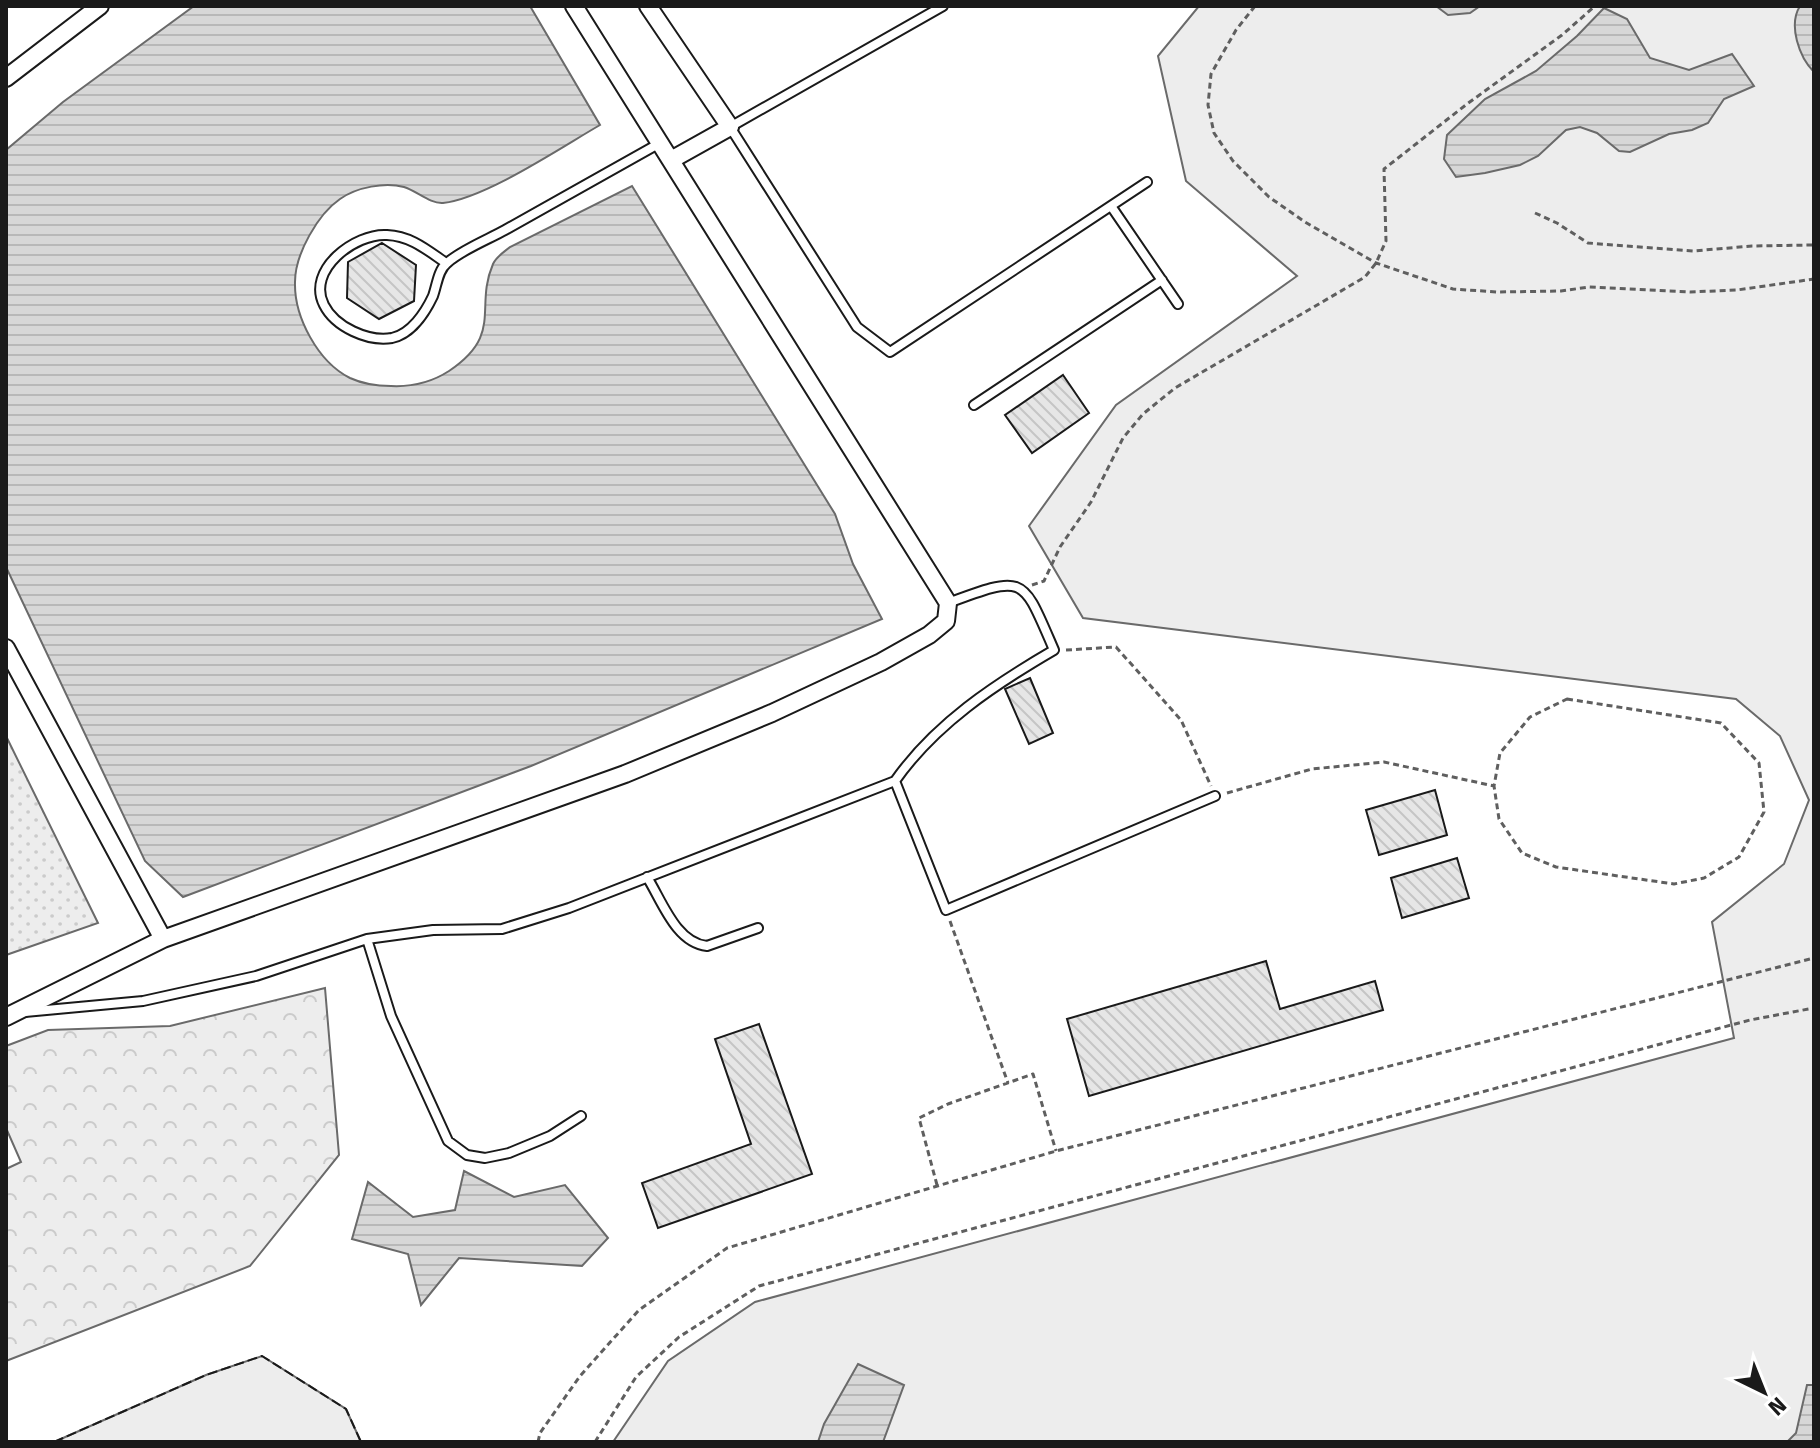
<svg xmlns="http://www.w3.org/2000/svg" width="1820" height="1448" font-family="'Fira Sans',sans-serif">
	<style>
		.built { fill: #ededed; stroke: #6a6a6a; stroke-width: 2 }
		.forest { fill: url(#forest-crowns); stroke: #6a6a6a; stroke-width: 2 }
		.park { fill: url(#park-dots); stroke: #6a6a6a; stroke-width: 2 }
		.water { fill: url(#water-rules); stroke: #6a6a6a; stroke-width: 2 }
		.building { fill: url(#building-back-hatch); stroke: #1a1a1a; stroke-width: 2 }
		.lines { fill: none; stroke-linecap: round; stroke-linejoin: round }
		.service-casing { stroke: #1a1a1a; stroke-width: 12 }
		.minor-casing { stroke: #1a1a1a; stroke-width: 20 }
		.path { stroke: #5f5f5f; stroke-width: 3; stroke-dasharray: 6 4; stroke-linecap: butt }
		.service { stroke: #fff; stroke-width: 8 }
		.minor { stroke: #fff; stroke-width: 16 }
		.fence { stroke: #1a1a1a; stroke-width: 2; stroke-dasharray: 10 4; stroke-linecap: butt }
	</style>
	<defs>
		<pattern id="forest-crowns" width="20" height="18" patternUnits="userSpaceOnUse" patternTransform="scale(2)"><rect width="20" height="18" fill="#ededed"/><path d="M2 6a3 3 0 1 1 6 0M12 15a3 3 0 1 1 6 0" fill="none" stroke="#cbcbcb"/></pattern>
		<pattern id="park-dots" width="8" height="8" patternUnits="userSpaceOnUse" patternTransform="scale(2)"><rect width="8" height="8" fill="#ededed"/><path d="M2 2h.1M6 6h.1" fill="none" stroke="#cbcbcb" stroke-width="1.8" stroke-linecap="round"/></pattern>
		<pattern id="water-rules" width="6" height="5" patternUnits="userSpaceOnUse" patternTransform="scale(2)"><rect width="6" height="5" fill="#d7d7d7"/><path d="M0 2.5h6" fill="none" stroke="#b8b8b8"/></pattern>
		<pattern id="building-back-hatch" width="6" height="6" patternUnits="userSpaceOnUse" patternTransform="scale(2)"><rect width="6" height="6" fill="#e6e6e6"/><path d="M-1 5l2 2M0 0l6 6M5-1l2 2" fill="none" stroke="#c5c5c5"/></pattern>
	</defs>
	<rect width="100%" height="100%" fill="#fff"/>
	<path class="built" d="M1199,6H1814V1442H613L668,1361L755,1302L1734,1038L1712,922L1784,864L1809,800L1780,736L1736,699L1083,618L1029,526L1116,405L1297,276L1186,181L1158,56Z
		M262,1356L346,1409L361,1442H54L206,1375Z"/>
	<path class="forest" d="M325,988L339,1155L250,1266L6,1361V1169L21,1162L6,1128V1046L48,1030L170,1026Z"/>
	<path class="park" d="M6,736L98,923L6,955Z"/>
	<path class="water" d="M194,6H530L600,125C560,148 486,198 443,203C430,204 417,191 404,187C385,182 357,187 340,199C318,214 295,254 295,282C294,317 318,362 350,378C363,384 378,386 391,386C412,387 432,382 449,371C504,334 474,308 493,264C496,257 504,252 510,247L632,186L835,514L853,564L882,619L531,766L183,897L145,861L6,567V150L63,102Z
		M1436,6H1480L1470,13L1448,15Z
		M1800,6H1814V72C1799,57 1788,25 1800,6Z
		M1604,8L1627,19L1650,58L1689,70L1732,54L1754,86L1724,99L1708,123L1692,130L1669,134L1630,152L1619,151L1597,133L1580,127L1566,130L1538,156L1520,165L1485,173L1456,177L1444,159L1447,135L1485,99L1536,71L1577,36Z
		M464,1171L514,1197L565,1185L608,1238L582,1266L459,1258L421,1305L408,1254L352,1239L368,1182L413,1217L455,1210Z
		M858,1364L904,1385L883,1442H818L824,1424Z
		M1807,1385H1814V1442H1787L1796,1433Z"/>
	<path class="building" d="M382,243L416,265L414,301L379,319L347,298L348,262Z
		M1063,375L1089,413L1032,453L1005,415Z
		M1030,678L1053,733L1029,744L1005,689Z
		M1435,790L1447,835L1379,855L1366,810Z
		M1457,858L1469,898L1402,918L1391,878Z
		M1266,961L1280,1009L1375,981L1383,1010L1089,1096L1067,1019Z
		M759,1024L812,1174L658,1228L642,1183L751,1144L715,1039Z"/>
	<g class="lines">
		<g class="service-casing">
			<path id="service" d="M943,6L730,127L857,327L890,352L1147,182
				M1111,206L1178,304
				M446,263C427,250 411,236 387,235C355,233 306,270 324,305C335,327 368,342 392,338C411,334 425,313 433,296C437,285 438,270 447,263C461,250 489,239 505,230C557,201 608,172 660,143
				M974,405L1162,280
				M895,781L946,910L1215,796
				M647,877C662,901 676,943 707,946L758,928
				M367,939L391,1016L448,1141L467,1155L485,1158L509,1153L550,1136L581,1116
				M25,1012L143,1001L256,976L367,939L433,930L502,929L569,908L895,781C935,724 994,685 1054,650C1022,576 1026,574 948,603"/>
		</g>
		<g class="minor-casing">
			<path id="minor" d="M648,6L730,127L671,160
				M6,78L100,6
				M6,648L163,939
				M6,1017L163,939L625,774L772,713L881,662L929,635L946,621L948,603L574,6"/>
		</g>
		<path class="path" d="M1255,6L1236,30L1211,74L1208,105L1214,133L1233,161L1269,197L1305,222L1376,263L1453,289L1497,292L1561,291L1589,287L1690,292L1737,290L1814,279
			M1535,213L1557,223L1588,243L1693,251L1752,246L1814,245
			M1032,585L1044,581L1060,547L1091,502L1123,438L1143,414L1175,388L1365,277L1376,263L1386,241L1384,169L1467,104L1562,35L1595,6
			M1066,650L1116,647L1181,720L1211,786
			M1567,699L1721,723L1759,763L1764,812L1739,857L1704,878L1674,884L1556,867L1522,853L1499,819L1494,786L1500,753L1530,717Z
			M1227,793L1312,769L1384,762L1494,786
			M950,921L1008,1083
			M937,1185L919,1118L948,1104L1033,1074L1056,1151
			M538,1442L540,1433L580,1376L639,1310L727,1248L1056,1151L1814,958
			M595,1442L636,1377L679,1337L759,1286L1750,1020L1814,1008"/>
		<use href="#service" class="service"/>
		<use href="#minor" class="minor"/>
		<path class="fence" d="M54,1442L206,1375L262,1356L346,1409L361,1442"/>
	</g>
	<rect width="1820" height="1448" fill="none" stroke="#1a1a1a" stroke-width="16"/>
	<g transform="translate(1764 1392) rotate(137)" stroke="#ffffff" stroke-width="6" paint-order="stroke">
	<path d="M0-6L14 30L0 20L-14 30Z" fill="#1a1a1a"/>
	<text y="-12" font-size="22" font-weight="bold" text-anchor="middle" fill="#1a1a1a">N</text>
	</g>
</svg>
